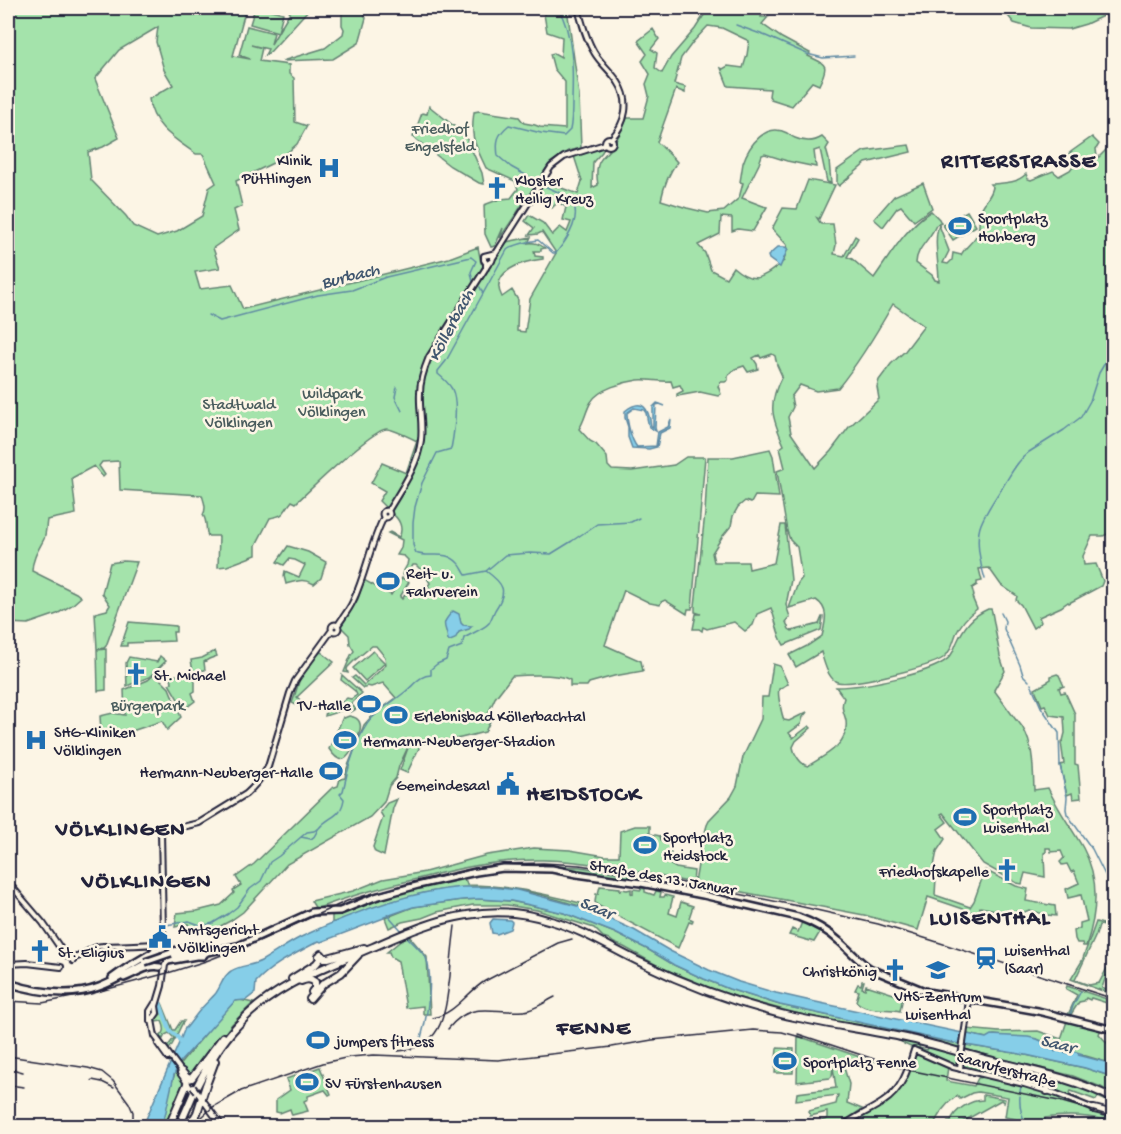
<svg xmlns="http://www.w3.org/2000/svg" width="1121" height="1134" font-family="'Gochi Hand',sans-serif">
	<style>
		.green { fill: #a4e3ab; stroke: #638273; stroke-width: 1.5; fill-rule: evenodd }
		.water { fill: #86cee8; stroke: #5e89a3; stroke-width: 1.5 }
		.lines { fill: none; stroke-linecap: round; stroke-linejoin: round }
		.stream { stroke: #5e89a3; stroke-width: 1.5 }
		.river { stroke: #86cee8; stroke-width: 4 }
		.secondary-casing { stroke: #22223b; stroke-width: 8 }
		.primary-casing { stroke: #22223b; stroke-width: 10 }
		.motorway-casing { stroke: #22223b; stroke-width: 10 }
		.secondary { stroke: #fcf5e5; stroke-width: 4 }
		.primary { stroke: #fcf5e5; stroke-width: 5 }
		.motorway { stroke: #fcf5e5; stroke-width: 6 }
		.rail { stroke: #22223b; stroke-width: 1.5 }
		.secondary-bridge-casing { stroke: #22223b; stroke-width: 8; stroke-linecap: butt }
		.primary-bridge-casing { stroke: #22223b; stroke-width: 10; stroke-linecap: butt }
		.secondary-bridge { stroke: #fcf5e5; stroke-width: 4 }
		.primary-bridge { stroke: #fcf5e5; stroke-width: 5 }
		.labels { text-anchor: middle; stroke-width: 5; stroke-linejoin: round; paint-order: stroke }
		.park-label { font-size: 16px; fill: #495c5d; stroke: #fcf5e5 }
		.poi-label { font-size: 16px; fill: #22223b; stroke: #fcf5e5; text-anchor: start }
		.street-label { font-size: 16px; fill: #22223b; stroke: #fcf5e5 }
		.water-label { font-size: 18px; font-style: italic; fill: #40566f; stroke: #fcf5e5 }
		.district-label { font-size: 22px; font-weight: bold; letter-spacing: 1.5px; fill: #22223b; stroke: #fcf5e5 }
	</style>
	<rect width="100%" height="100%" fill="#fcf5e5"/>
	<filter id="ink" filterUnits="userSpaceOnUse"><feTurbulence type="fractalNoise" baseFrequency=".0167" numOctaves="2"/><feDisplacementMap in="SourceGraphic" scale="12" xChannelSelector="R" yChannelSelector="G"/><feConvolveMatrix kernelMatrix="1 2 1 2 8 2 1 2 1" color-interpolation-filters="sRGB"/></filter>
	<g filter="url(#ink)">
		<path class="green" d="M8,8H246L233,56L250,59L239,55L247,26L274,33L271,44L291,10L287,8H310L270,52L265,55L268,49L251,45L262,48L259,61L289,65V74L294,78L295,122L307,126L297,144L279,160L236,181L242,206L234,210L239,230L213,248L220,268L195,272L200,289L232,285L243,309L449,258L478,247L481,263L489,268L506,242L531,237L528,243C535,242 539,244 545,248L541,249V251H534L535,256L543,257V259C524,261 488,271 502,297L512,290L518,300L517,331L525,332L530,299L556,253L542,232L538,234L529,235L534,228L525,221L529,215L543,223L552,235L560,227L567,232L571,222L563,220L566,207L558,202L552,208L536,194L545,182L578,194L582,181L574,156L604,147L602,152L593,162L592,188L598,185C597,179 596,171 598,165C600,158 606,154 610,149C616,142 624,127 627,118H643L649,96L646,84L650,74L642,61L647,54L638,41L653,29L659,39L651,49L657,53L655,68L662,73L671,57L695,29L706,12L703,8H756L763,10L761,17H768L762,24L782,38L810,53L808,56C827,65 829,64 819,85L812,82L792,106L771,99L769,96L770,89L728,86L721,68L723,69L728,66L743,68L747,55L749,41L722,28L708,26L693,42L681,58L674,84L685,87V93L676,89L657,142C662,147 673,157 677,162C668,174 664,186 661,200L687,208L708,213L724,211L739,198L743,183L740,182C741,176 742,169 743,163C749,145 766,122 787,133C790,135 792,137 795,138C804,142 814,142 822,137L829,144L826,149L829,160L831,183L827,182L820,149L814,151L816,167L787,161L765,154L762,155L759,164L742,198C751,201 758,205 767,207L753,231L738,229L732,231V218L721,217L720,234L698,245L705,253L711,270L726,278L733,267C756,287 764,276 784,261L787,245L772,229L783,208L797,209L808,180L835,185L819,219L817,218L821,224H833L836,245L834,254L844,256L855,236L858,238L847,257L852,259L874,278C891,254 906,227 931,211L939,219L941,223L936,225C931,239 916,248 916,263L932,275L935,280L939,281C939,265 933,239 939,225L949,251L943,263L948,264L952,260L953,253L961,255C965,247 972,243 976,236C981,227 978,222 980,213C982,203 991,198 993,187L990,184C1003,183 1016,184 1026,174L1028,179L1031,180L1053,171L1059,176L1070,170L1073,166L1066,156L1072,151L1092,137L1099,144L1096,149L1097,157H1099L1111,145L1113,146V532L1103,536H1092L1083,556L1084,565L1096,564L1103,581L1101,586L1069,603L1068,602L1061,607L1039,617L1041,622L1033,628L1021,605L1016,600L1017,596L1001,585L989,568L979,569L982,581L977,582V585L972,588L974,596L972,597L977,609C967,616 961,623 956,634C953,642 951,652 943,658C931,667 846,688 835,681C827,675 824,662 821,652L796,667L789,655L807,646L822,636C825,623 830,609 816,600L789,608L798,583L802,578L797,547L790,540L787,531L777,471L785,468L780,448L784,445C772,418 767,405 782,376L777,365L775,356L772,354L761,358L759,355L753,358L757,364L758,369L748,372L744,366L735,369L728,376V380L725,382H721L718,386L721,394L718,396L700,392L677,396V394L683,391L680,385L673,387L671,381C660,382 649,379 638,380C624,382 598,389 591,402C586,410 585,420 579,429L590,441L596,444L607,457L608,466L612,470L632,471L674,465L686,457H705L692,609H688L687,614L665,600L661,602L660,605L650,603L624,590L605,645L641,661L643,671L614,676L589,683L587,686H570V680C558,673 526,675 512,676L495,698L487,716L491,719L485,732C471,735 445,744 431,740L421,744L407,773L400,770L409,745L399,766L396,778L389,786L384,802L370,817L287,864L243,912L230,921L215,929L189,927L188,924L175,927L177,913L197,911L221,905L234,893L233,890L241,885L236,877L254,864L332,788L338,786L340,779L345,778L346,771L364,725L372,716L396,698L383,683L371,687L367,686L366,688H363L352,678L355,676L364,685L386,665L385,657L376,646H372L355,660L348,667L347,669L348,673L344,672L351,655L354,651L350,644L349,635L341,627L340,625L358,599L364,580L391,595L402,578L409,582L400,597L402,599L410,588L416,594H431L432,591L428,586L430,583L424,573L416,565H413L406,577L402,574L407,565L408,560L404,556L397,555L401,548L402,540L388,533L390,532L399,537C404,528 399,518 391,513L388,516L386,515L390,507L386,508L379,501L385,491L371,483L382,463L406,473L417,441C411,438 392,429 387,429C373,428 309,491 296,503L292,501C282,513 287,515 270,518L256,545V555L227,566L218,567L219,536H208C205,530 208,522 203,515C207,508 204,502 202,495L120,490L119,461L102,462L99,466L105,475L103,477L94,466L72,478L76,514L47,520C46,526 46,533 44,539C39,549 32,559 32,571L76,593L81,597L72,605L57,614L28,624L8,623V40H9V39H8ZM158,27L156,42L164,70L173,85L149,99C152,126 175,139 196,154H203L216,183L209,188L202,216L177,231L157,237L133,226L126,216L91,180L88,152L103,147L119,138L95,79L119,50ZM893,304L924,326L905,351L891,364L879,380L877,387L879,399L849,427L831,451L815,468L791,433L788,417L793,407L791,397L800,385L816,391L838,388C860,361 876,334 893,304Z
			M255,8H264L283,13L278,32L250,24Z
			M342,8H361L366,18L359,43L333,59L282,61L325,48L343,34L344,29L342,25Z
			M543,8H567L579,95L581,148L568,151L550,163L500,238L503,228L495,246L491,247L485,234L484,205L500,199L511,198L518,189L515,181L486,168C475,144 470,139 474,112L479,111L519,117L524,123L535,125L540,127L565,129V82L554,69L550,54L554,53L561,57L562,37L547,32Z
			M982,8H1113L1114,9L1107,14L1086,24L1069,29L1031,28L1014,23L1004,11L998,10L984,11Z
			M429,106L465,135L482,173L484,184L479,183L450,166L413,137L422,113L427,114Z
			M909,145L911,152L866,163L839,186L837,184V170L864,151Z
			M923,183L932,208L914,221L901,206L897,208L883,227L874,219L894,196Z
			M967,211L976,226L953,240L943,225Z
			M770,449L773,456L779,497L755,496L751,503L745,501L738,507L733,516L731,526L722,537L712,553L714,562H748L749,569L774,563L781,525H785L791,580L786,605L790,617L786,622L789,629L792,631L819,624L822,617H823L821,630L784,645C777,635 776,620 771,608L757,614L753,625L745,631L734,622L707,629L703,627L702,631L699,629H693L696,614H701L695,612V606L705,513L708,457H733Z
			M288,546L308,552L326,562L321,578L314,584C304,578 297,581 286,584L284,576L285,571L299,577L305,565L295,560L289,559L284,565L277,562Z
			M123,561L137,562L106,646L104,648L97,649L95,613L107,610L110,605L102,593L110,563Z
			M988,609H991L992,612L1000,656L1005,671L994,690L1016,720H1017C1034,739 1033,765 1034,790L1048,788C1058,810 1071,827 1083,848C1100,879 1097,914 1086,946H1083L1082,943H1077L1075,939L1074,931L1080,928V923L1087,921L1081,895L1068,898L1066,889L1079,883L1074,871L1071,872L1067,864L1062,865L1060,862L1064,858L1061,851L1051,852L1050,848H1046V852L1044,853L1045,877L1025,873L1022,884L1017,883L983,864L943,813L941,814L947,822L938,829L945,839L937,851L932,876L936,878L935,895L970,907L974,901L985,870L1016,886L1028,889L1026,901L1055,906L1056,916L1047,915L1029,910L1022,913L1009,910L1008,912L980,907L978,914L928,897L918,930L864,915L695,883L701,847L707,825L710,819L731,797L737,786L743,757L761,719L762,697H768L773,664L780,666L788,684C787,684 780,689 779,689C777,694 782,715 784,720L789,721L807,712L803,717L801,724L789,733L793,738L809,726L811,728L796,741L793,747C794,754 801,765 808,766C825,755 849,745 846,721C844,711 840,709 844,698L836,687C860,687 938,674 951,655C954,651 955,646 957,642C964,627 972,616 988,609Z
			M129,622L176,626V632H173L174,641L127,643V646H121Z
			M106,649V690L98,691L97,650Z
			M215,651L217,656L209,659L204,662L205,670L199,671L198,674H195V691L192,693L195,701L187,707L179,701L169,684L172,683L171,676L193,672L191,660L202,658Z
			M373,651L385,663L365,681L353,668Z
			M321,652L334,662L297,697L300,700L298,706L292,703C295,696 297,687 300,679C303,670 313,658 321,652Z
			M160,656L166,661L149,677L127,686L126,663L129,657L157,662Z
			M158,671L161,680L169,688L181,717L167,730L162,721L132,731L101,732L100,716L113,713L125,715L124,690L148,680Z
			M1057,674L1059,675L1064,686L1059,688L1061,693L1065,692L1075,714V764L1078,765L1081,798L1073,799L1072,793L1067,795L1060,765L1064,764L1061,742L1063,741L1065,733L1064,717L1050,715L1045,705L1042,706L1035,689L1048,682V681L1051,679V676Z
			M342,675L362,693L351,704L356,709L351,712L343,710L325,716L327,706L341,703L347,698L351,699L357,695L355,691L341,680Z
			M349,716C354,717 359,718 360,724C362,730 357,738 355,743C348,760 341,767 329,749L343,717L344,718Z
			M397,799L393,808L384,856L375,852L373,847L383,817L380,812L387,803Z
			M635,826H650V834L660,836L661,840H668C671,848 672,856 669,864L676,868L694,871L693,883C643,873 594,861 543,860C500,859 459,868 417,879C382,887 349,896 316,909L311,901L353,891L383,879L425,872L487,855L534,848L570,850L605,856H619L620,831Z
			M519,865L580,867L643,876L642,882L531,866L459,874V873L496,866Z
			M462,877L463,880L466,881L467,885C507,885 541,893 580,903L583,907C561,901 539,893 516,890C445,880 398,899 332,923V915C348,911 361,904 376,899C404,889 433,883 462,877Z
			M600,886L620,888V890L621,891L622,889L627,890L631,889V893L633,894V889L641,890L642,888L645,889V892L654,895L656,891L661,892L660,897H664L665,895L673,897L669,913L677,916L681,902L693,906L689,918L693,920L692,923L689,922L678,948L597,905L595,902L596,894H598Z
			M479,899L511,901L564,913L615,933L649,950L674,965L704,979L729,989L780,1005L954,1043L1026,1055L1085,1068L1113,1077V1094L1101,1087L1073,1076L967,1050L913,1035L807,1016L743,999L711,988L660,967L624,947L614,943L609,939L603,937L594,928L537,910L507,905H473L437,912L422,918L402,922L389,928L385,918L413,907L462,900Z
			M802,922L820,932L814,942L789,935L792,929L798,932Z
			M1096,922L1113,927L1099,925L1096,935L1075,980L1089,985L1099,983L1113,957V970L1110,977L1106,976L1102,988L1113,993V995L1071,979L1082,961Z
			M408,935L427,957L430,1014H423V1006L406,1008L398,961L391,957L389,952H387Z
			M862,981H864L862,988L865,989L866,985L903,997L900,1011C886,1008 866,1012 856,1001L859,991L855,990L858,984L861,985Z
			M1067,986L1113,1001V1005L1091,998L1090,1000L1086,998L1084,1001L1079,1002L1070,1016L1068,1015L1077,995L1066,989Z
			M240,1000L253,1003L232,1024L193,1074L190,1076L186,1074L181,1080L183,1083L167,1126H160C168,1107 169,1086 177,1068L225,1010L235,1001Z
			M160,1002L162,1003L173,1030H175L181,1021H184C178,1029 174,1046 168,1050V1046L174,1038L169,1033L165,1035L163,1039L162,1038L160,1039L159,1037C166,1033 165,1028 162,1021L156,1022L155,1020L161,1014Z
			M1067,1021L1101,1029L1099,1034L1108,1044L1113,1047V1064L1086,1056L1040,1046L991,1037L1030,1043L1036,1042L1054,1049L1055,1047L1037,1039L994,1035L987,1038L967,1034V1029L999,1032L1038,1031L1061,1039Z
			M798,1036L875,1062L864,1064L862,1069L843,1064L849,1084L847,1103L862,1109L840,1124L839,1126H808V1125L827,1119V1112L810,1116L809,1111L836,1104L838,1095L796,1100L797,1093L836,1088L833,1067L832,1076L830,1078L797,1082Z
			M894,1038L920,1043L919,1048L927,1050L929,1046L959,1055L958,1061L954,1064L947,1063L904,1044V1043L897,1040Z
			M777,1048L794,1049L793,1073H775Z
			M918,1055L939,1062L948,1067L946,1081L974,1086L978,1078C995,1072 1091,1107 1113,1115L1114,1122C1089,1116 1070,1114 1045,1118L1044,1126H1014L1017,1125L1015,1119L1005,1117L1008,1097L978,1092L972,1093L960,1099L957,1096C945,1104 939,1114 933,1126H861L860,1117L874,1108L877,1103C878,1103 887,1102 887,1101C900,1094 909,1069 915,1056Z
			M964,1056L1040,1074L1048,1080L1024,1073L1021,1082L967,1068L963,1064Z
			M320,1067L331,1094L329,1095L325,1090L308,1096V1099L304,1101L308,1111L292,1115L290,1109L280,1113L276,1112V1100L290,1090L286,1079Z
			M1052,1078L1097,1094L1113,1102V1109L1100,1108H1107L1109,1102L1098,1097L1096,1100L1071,1091L1069,1095L1079,1098L1078,1101L1051,1090L1050,1089Z
			M983,1095L1005,1099L1004,1103L1001,1100L962,1122L963,1125L960,1126H946L948,1121H951C954,1110 971,1100 983,1100Z"/>
		<path class="water" d="M778,247H785L788,249L780,267L769,259L768,256Z
			M657,403L665,406L660,404L656,405L655,428L656,431L649,427L646,413L644,410L634,408L627,413C627,422 631,440 637,447L656,446L658,432L668,427L671,419L670,428L660,433L657,447L649,449L632,448L628,437V427L625,418V411C643,397 649,409 651,426L653,427V407Z
			M453,611L459,614L461,623L463,625L472,626L469,629L459,632L455,639L450,641L448,640C446,624 439,626 453,611Z
			M462,887H492L517,890L581,907L589,912L601,915L634,930L670,951L709,970L739,982L776,993L811,1001L986,1038L991,1035L1028,1037L1037,1039L1055,1047L1054,1050L1068,1053L1062,1050L1064,1048L1083,1054L1078,1055L1113,1064V1077L1085,1068L1026,1055L954,1043L780,1005L729,989L704,979L674,965L649,950L615,933L564,913L530,905L511,901L479,899L462,900L413,907L384,917V918L321,942L319,941C297,953 273,964 256,982L255,993L246,1000L235,1001L181,1061L177,1068L174,1075L165,1116L160,1126H143L179,1043V1039L181,1038L185,1028H186C191,1022 195,1016 200,1010C205,1004 211,999 216,993C221,986 223,976 231,971C240,965 252,966 261,961C275,953 287,944 301,937C351,913 406,892 462,887Z
			M493,919L510,920L512,922L510,929L497,934L492,933L490,923Z"/>
		<g class="lines">
			<path class="stream" d="M736,25L766,36L807,54L823,58L854,56
				M538,182L511,167L498,156C496,141 497,135 509,125L541,133L564,136L570,130C572,121 572,111 572,101C573,70 574,36 558,8
				M480,287L483,294
				M208,315L220,321L318,295L352,290L386,277L471,257L476,261L471,272L473,282
				M397,387L395,397L402,411
				M1029,452L1064,430L1081,417L1090,401L1099,373L1112,351
				M486,571L505,555L530,553L551,554L572,541L597,524L631,522L639,518
				M985,579C980,564 975,539 981,524C987,509 997,496 1005,483C1012,472 1018,460 1028,453
				M1001,613L1005,621L1004,629L1020,665L1023,675L1029,681
				M1031,684L1041,707L1059,733L1060,765L1067,797L1066,809L1067,814L1092,849L1105,875
				M301,837L307,832L314,831L317,829
				M387,914L402,931
				M166,925L189,921L200,925H206L213,923L228,914L237,907L250,889L261,881L270,862L279,856L301,837L311,839C317,836 315,832 319,828C330,815 341,818 344,799L340,794L343,791C347,771 358,732 372,718C381,709 395,700 405,692C414,685 420,675 431,675V669L437,664L446,660L449,651L462,646L464,638C471,634 485,628 489,623C491,620 493,614 495,610C508,591 504,584 486,571L466,575C463,571 462,566 458,563C445,549 429,559 416,553L413,545V523L415,507L422,483L437,453L451,449C454,433 459,404 452,389C449,384 443,378 438,374V371L446,361L507,250C512,245 531,241 538,240L553,253H556C567,240 586,212 568,198C561,192 550,189 542,185
				M407,937C413,943 422,951 426,958C434,978 427,1018 421,1038
				M1070,1015L1073,1006L1081,991
				M1055,1052V1047L1062,1042
				M1020,1092L1021,1086
				M1020,1096C1019,1107 1022,1117 1027,1126"/>
			<path class="river" d="M160,1003L170,1031L177,1036L181,1043"/>
			<g class="secondary-casing">
				<path id="secondary" d="M578,8C582,23 586,39 594,52C600,63 611,71 618,82C631,101 626,123 611,139
					M605 142a4 4 0 1 1 8 0a4 4 0 1 1-8 0Z
					M486,268V263L484,260V256L496,253
					M382.5 514a3.5 3.5 0 1 1 7 0a3.5 3.5 0 1 1-7 0Z
					M388,511C401,489 418,466 421,440C423,424 419,408 420,393C420,380 424,369 429,357L489,263L492,261L493,258L551,167L564,157L605,144
					M331.5 628a3.5 3.5 0 1 1 7 0a3.5 3.5 0 1 1-7 0Z
					M338,625C343,617 349,610 353,601C366,574 370,544 384,517
					M8,882L43,923L63,952C66,956 71,957 73,961
					M8,891L10,886
					M150,945L155,947L153,952
					M167,951L163,931L161,832L199,823L246,794C255,786 262,777 268,767L290,693L295,681L332,630
					M72,958C83,958 91,946 102,946C122,945 142,946 163,943
					M154,959L155,952L160,949L166,950L169,956V960L165,965L162,986L156,1006L157,1013L152,1020L155,1036L182,1072
					M8,964L27,963L61,967
					M150,1021V1011L155,1003
					M966,1022L969,1000
					M158,1044L168,1058
					M960,1069L961,1057
					M180,1073L192,1090
					M197,1092L222,1126
					M843,1126C856,1116 870,1111 883,1102C902,1090 908,1070 914,1050L953,1067L1024,1084L1057,1094L1094,1109"/>
			</g>
			<g class="primary-casing">
				<path id="primary" d="M167,952L204,946L209,949H215
					M207,952L238,946L312,912L340,911L375,897L418,885L476,872L503,868L552,869L577,874L641,883L703,895L798,917C812,922 828,931 839,941C850,950 859,962 871,969L927,992L1038,1011L1114,1030
					M172,955L202,952L206,953
					M168,961L196,956H203L208,950
					M112,978L126,968L153,952
					M124,978C135,974 148,964 160,967
					M8,983C36,992 70,998 99,987C116,981 130,971 145,964"/>
			</g>
			<g class="motorway-casing">
				<path id="motorway" d="M321,954L324,958H328L364,948
					M292,979L316,964L320,959L319,956
					M301,981C306,979 310,978 315,982V988L312,992
					M310,999L323,984L341,973L358,955
					M182,1072L188,1079L192,1078L223,1037
					M1044,1074L1049,1079L1047,1091
					M1094,1109L1114,1114
					M169,1126L187,1084
					M179,1126C185,1114 190,1101 196,1088C207,1066 220,1044 237,1026C273,985 324,968 373,947C403,934 434,920 467,915C495,910 524,912 551,921C583,930 612,949 642,963C687,985 733,1002 781,1014C822,1024 864,1029 906,1038C935,1044 964,1054 993,1061C1035,1071 1076,1079 1114,1099
					M183,1126L194,1118L197,1113L206,1085L215,1061"/>
			</g>
			<use href="#secondary" class="secondary"/>
			<use href="#primary" class="primary"/>
			<use href="#motorway" class="motorway"/>
			<path class="rail" d="M8,1001L42,1003L93,993L171,972L206,961L261,940L347,901L370,894L473,869L505,864L543,863L579,865L629,872L803,907L878,924L931,940L1114,999
				M433,1018C456,1013 466,993 485,981L558,943L572,939
				M448,1029C472,999 493,1014 524,1011C534,1010 545,1002 555,997
				M798,1034L904,1069L1059,1101L1114,1117
				M398,1051C444,1048 445,1012 450,976C451,959 453,942 455,926
				M8,1056L88,1068L102,1072L113,1081L129,1103L133,1112V1126
				M8,1068L23,1072
				M92,1080L102,1082L114,1088
				M8,1085L24,1087
				M192,1126L213,1107L241,1091L323,1063L350,1057L374,1055L498,1060L612,1047L652,1040L753,1030L782,1032L804,1038"/>
			<g class="secondary-bridge-casing">
				<path id="secondary-bridge" d="M961,1057L966,1022
					M193,1087L197,1092"/>
			</g>
			<g class="primary-bridge-casing">
				<path id="primary-bridge" d="M145,962L171,953"/>
			</g>
			<use href="#secondary-bridge" class="secondary-bridge"/>
			<use href="#primary-bridge" class="primary-bridge"/>
		</g>
	</g>
	<defs>
		<g id="hospital-bare" transform="scale(1.8)"><path d="M-5-5h3v3.5h4V-5h3V5h-3V1.5h-4V5h-3Z" fill="#1f6fb2" stroke="#fcf5e5" stroke-width="2.5" paint-order="stroke"/></g>
		<g id="church-bare" transform="scale(1.8)"><path d="M-1.2-6h2.4v3.5h3.3v2.4h-3.3V6h-2.4V-.1h-3.3v-2.4h3.3Z" fill="#1f6fb2" stroke="#fcf5e5" stroke-width="2.5" paint-order="stroke"/></g>
		<g id="stadium-bare" transform="scale(1.8)"><path d="M0-5a6.5 5 0 1 0 0 10a6.5 5 0 1 0 0-10ZM-3.5-1.8h7v3.6h-7Z" fill="#1f6fb2" stroke="#fcf5e5" stroke-width="2.5" paint-order="stroke"/></g>
		<g id="civic-bare" transform="scale(1.8)"><path d="M-.6-6.5H3V-4.5H.6V-3L4-1V1h2V6H-6V1h2V-1L-.6-3ZM-1.2 2.5V6h2.4V2.5Z" fill="#1f6fb2" stroke="#fcf5e5" stroke-width="2.5" paint-order="stroke"/></g>
		<g id="station-bare" transform="scale(1.8)"><path d="M-3-6H3Q5-6 5-4V2Q5 4 3 4L4.5 6H3L1.5 4h-3L-3 6H-4.5L-3 4Q-5 4-5 2V-4Q-5-6-3-6ZM-3.5-4v3h7v-3ZM-3.5 1v1.5H-2V1ZM2 1v1.5H3.5V1Z" fill="#1f6fb2" stroke="#fcf5e5" stroke-width="2.5" paint-order="stroke"/></g>
		<g id="university-bare" transform="scale(1.8)"><path d="M0-5L7-2L0 1L-7-2ZM-4 1L0 2.5L4 1V4Q0 6-4 4Z" fill="#1f6fb2" stroke="#fcf5e5" stroke-width="2.5" paint-order="stroke"/></g>
	</defs>
	<g fill-rule="evenodd">
		<use href="#hospital-bare" x="329" y="168"/>
		<use href="#church-bare" x="497" y="188"/>
		<use href="#stadium-bare" x="960" y="226"/>
		<use href="#stadium-bare" x="388" y="581"/>
		<use href="#church-bare" x="136" y="674"/>
		<use href="#stadium-bare" x="369" y="704"/>
		<use href="#stadium-bare" x="396" y="715"/>
		<use href="#hospital-bare" x="36" y="740"/>
		<use href="#stadium-bare" x="345" y="740"/>
		<use href="#stadium-bare" x="331" y="771"/>
		<use href="#civic-bare" x="508" y="784"/>
		<use href="#stadium-bare" x="965" y="817"/>
		<use href="#stadium-bare" x="645" y="845"/>
		<use href="#church-bare" x="1007" y="870"/>
		<use href="#civic-bare" x="160" y="937"/>
		<use href="#church-bare" x="40" y="951"/>
		<use href="#station-bare" x="986" y="958"/>
		<use href="#church-bare" x="895" y="970"/>
		<use href="#university-bare" x="938" y="970"/>
		<use href="#stadium-bare" x="318" y="1040"/>
		<use href="#stadium-bare" x="785" y="1061"/>
		<use href="#stadium-bare" x="307" y="1082"/>
	</g>
	<g class="labels">
		<g class="park-label">
			<text x="440" y="133">Friedhof<tspan x="440" dy="18">Engelsfeld</tspan></text>
			<text x="332" y="398">Wildpark<tspan x="332" dy="18">Völklingen</tspan></text>
			<text x="239" y="409">Stadtwald<tspan x="239" dy="18">Völklingen</tspan></text>
			<text x="148" y="710">Bürgerpark</text>
		</g>
		<g class="poi-label">
			<text x="311" y="165" text-anchor="end">Klinik<tspan x="311" dy="18">Püttlingen</tspan></text>
			<text x="515" y="185">Kloster<tspan x="515" dy="18">Heilig Kreuz</tspan></text>
			<text x="978" y="223">Sportplatz<tspan x="978" dy="18">Hohberg</tspan></text>
			<text x="406" y="578">Reit- u.<tspan x="406" dy="18">Fahrverein</tspan></text>
			<text x="154" y="680">St. Michael</text>
			<text x="351" y="710" text-anchor="end">TV-Halle</text>
			<text x="414" y="721">Erlebnisbad Köllerbachtal</text>
			<text x="54" y="737">SHG-Kliniken<tspan x="54" dy="18">Völklingen</tspan></text>
			<text x="363" y="746">Hermann-Neuberger-Stadion</text>
			<text x="313" y="777" text-anchor="end">Hermann-Neuberger-Halle</text>
			<text x="490" y="790" text-anchor="end">Gemeindesaal</text>
			<text x="983" y="814">Sportplatz<tspan x="983" dy="18">Luisenthal</tspan></text>
			<text x="663" y="842">Sportplatz<tspan x="663" dy="18">Heidstock</tspan></text>
			<text x="989" y="876" text-anchor="end">Friedhofskapelle</text>
			<text x="178" y="934">Amtsgericht<tspan x="178" dy="18">Völklingen</tspan></text>
			<text x="1004" y="955">Luisenthal<tspan x="1004" dy="18">(Saar)</tspan></text>
			<text x="58" y="957">St. Eligius</text>
			<text x="877" y="976" text-anchor="end">Christkönig</text>
			<text x="938" y="1001" text-anchor="middle">VHS-Zentrum<tspan x="938" dy="18">Luisenthal</tspan></text>
			<text x="336" y="1046">jumpers fitness</text>
			<text x="803" y="1067">Sportplatz Fenne</text>
			<text x="325" y="1088">SV Fürstenhausen</text>
		</g>
		<g class="street-label">
			<text transform="translate(663 876) rotate(10)" y="6">Straße des 13. Januar</text>
			<text transform="translate(1007 1068) rotate(15)" y="6">Saaruferstraße</text>
		</g>
		<g class="water-label">
			<text transform="translate(350 275) rotate(-14)" y="6">Burbach</text>
			<text transform="translate(450 325) rotate(-62)" y="6">Köllerbach</text>
			<text transform="translate(597 907) rotate(22)" y="6">Saar</text>
			<text transform="translate(1058 1043) rotate(14)" y="6">Saar</text>
		</g>
		<g class="district-label">
			<text x="1019" y="167">RITTERSTRASSE</text>
			<text x="584" y="800">HEIDSTOCK</text>
			<text x="121" y="835">VÖLKLINGEN</text>
			<text x="147" y="887">VÖLKLINGEN</text>
			<text x="990" y="924">LUISENTHAL</text>
			<text x="594" y="1034">FENNE</text>
		</g>
	</g>
	<rect width="1121" height="1134" fill="none" stroke="#fcf5e5" stroke-width="30"/>
	<rect x="15" y="15" width="1091" height="1104" fill="none" stroke="#22223b" stroke-width="2" filter="url(#ink)"/>
</svg>
